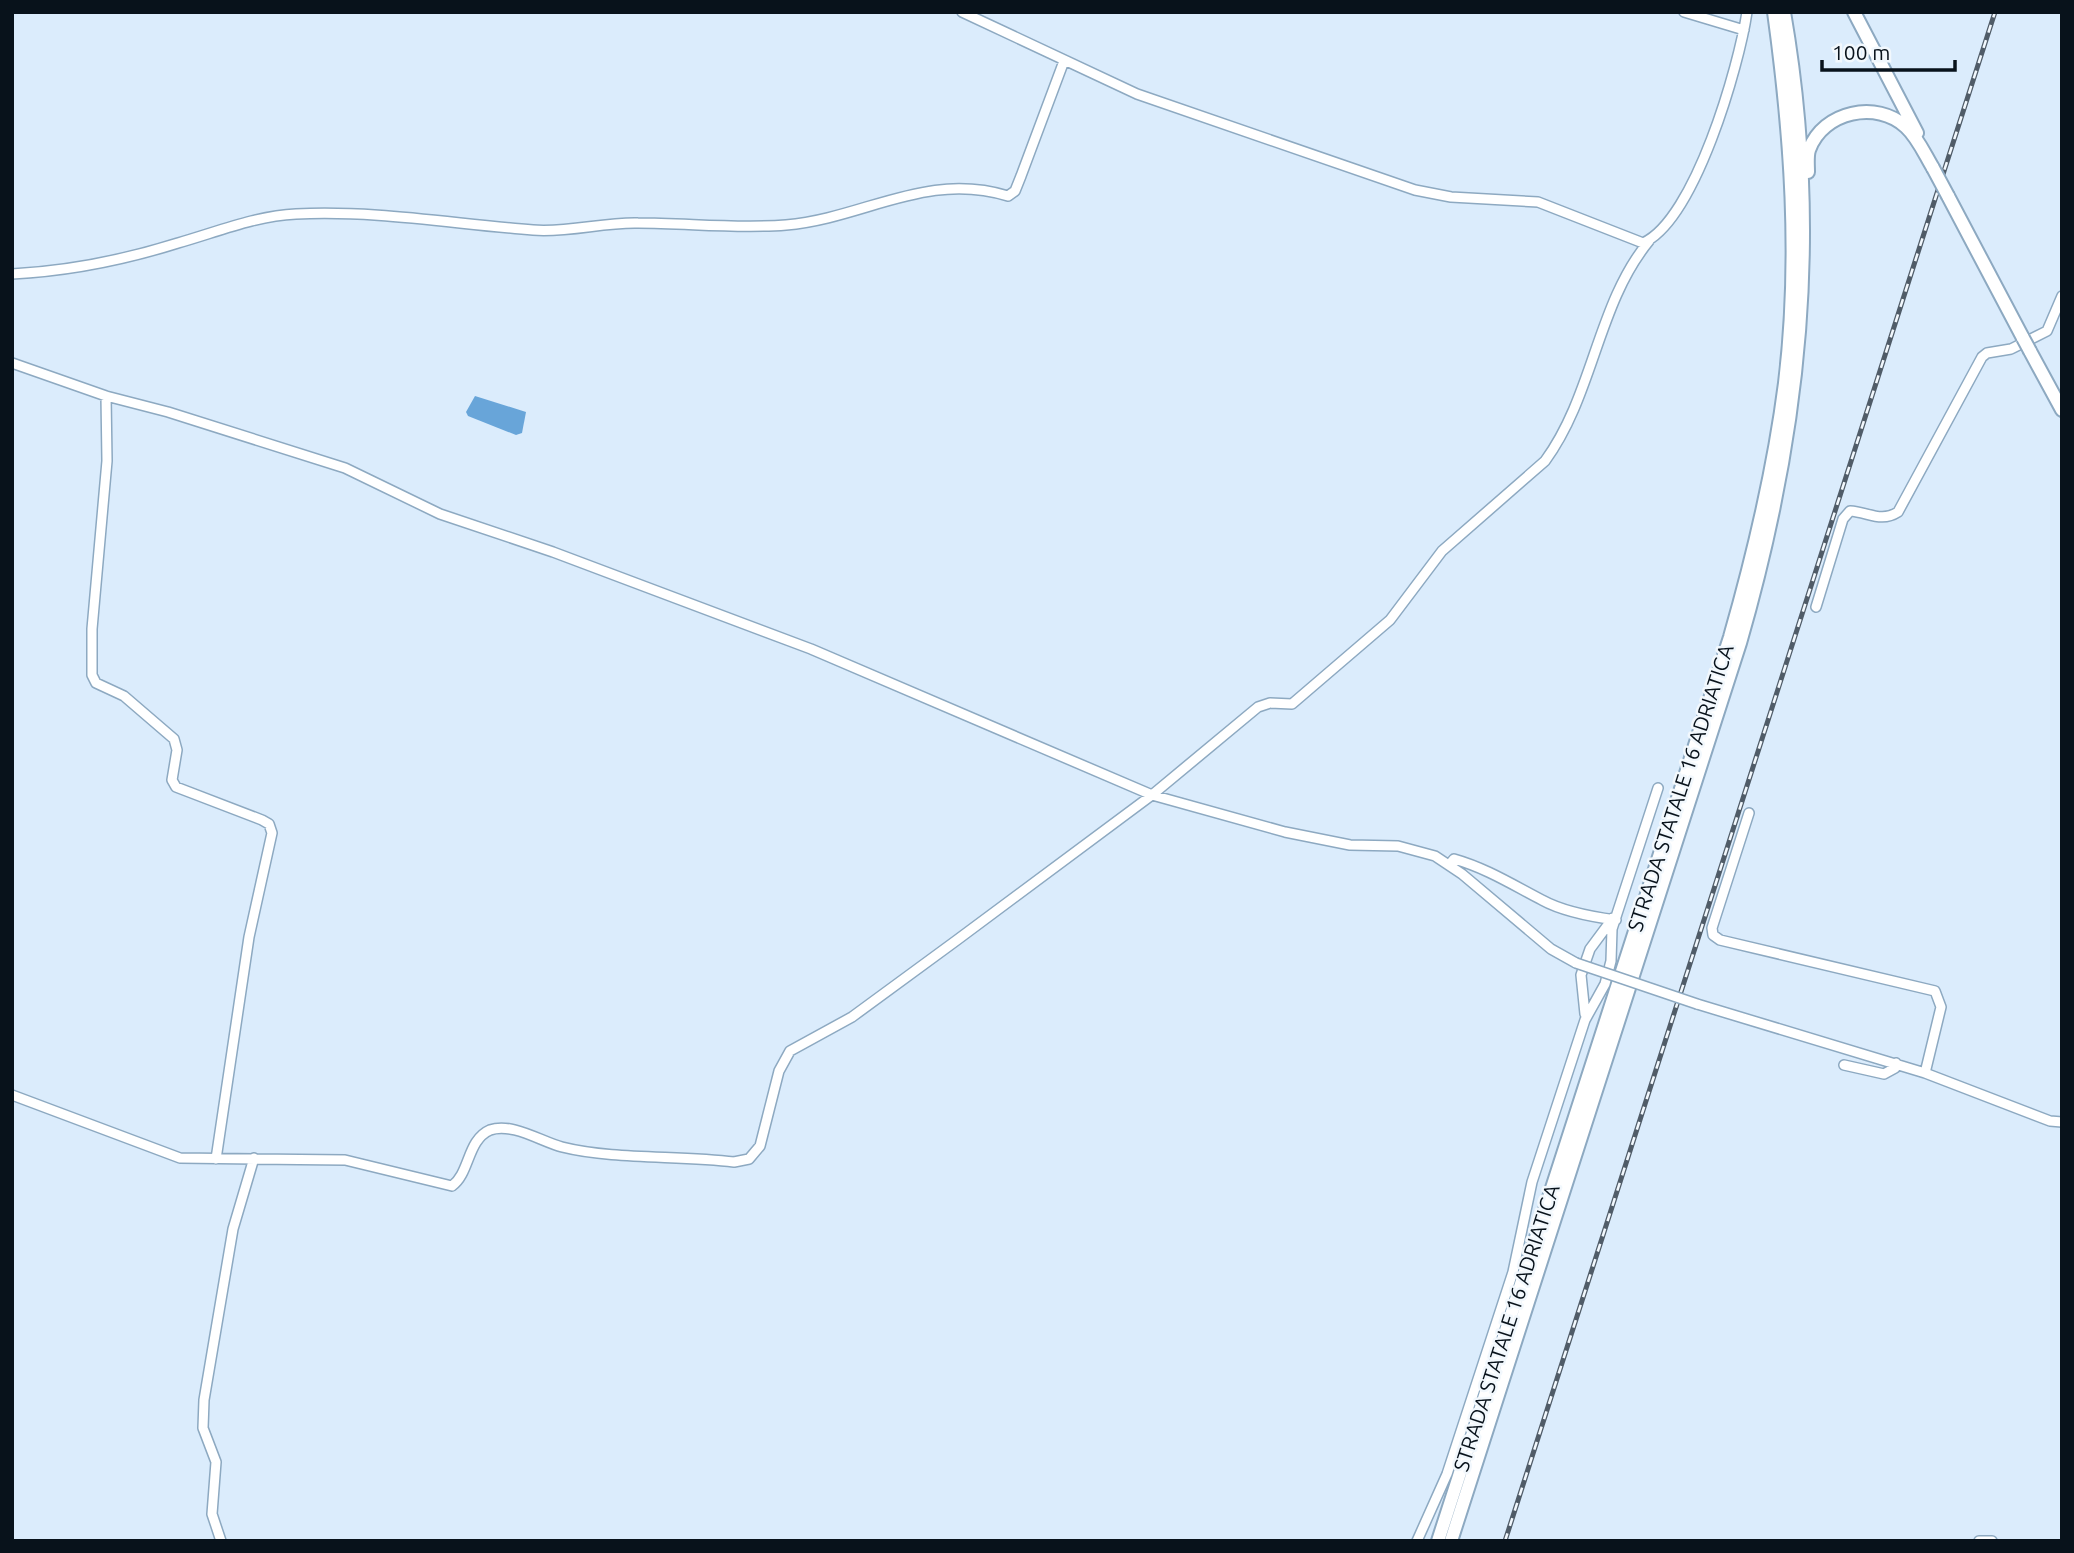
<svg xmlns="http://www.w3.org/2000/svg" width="2074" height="1553" font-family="Ubuntu,sans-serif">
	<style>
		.water { fill: #68a5d9 }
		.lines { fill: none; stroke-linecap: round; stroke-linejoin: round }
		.minor-casing { stroke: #8da9c1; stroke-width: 12 }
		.highway-casing { stroke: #8da9c1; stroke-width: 16 }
		.minor { stroke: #fff; stroke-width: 9 }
		.highway { stroke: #fff; stroke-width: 12 }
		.rail-casing { stroke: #505c68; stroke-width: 5 }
		.rail { stroke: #f2f8fd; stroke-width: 2.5; stroke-dasharray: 8; stroke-linecap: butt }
		.minor-bridge-casing { stroke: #8da9c1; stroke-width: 12; stroke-linecap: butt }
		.highway-bridge-casing { stroke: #8da9c1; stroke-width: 16; stroke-linecap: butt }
		.minor-bridge { stroke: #fff; stroke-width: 9 }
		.highway-bridge { stroke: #fff; stroke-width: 12 }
		.labels { text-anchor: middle; stroke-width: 5; stroke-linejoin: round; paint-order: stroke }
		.street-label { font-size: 21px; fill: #08121b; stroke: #f2f8fd }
	</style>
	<rect width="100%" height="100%" fill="#dbecfc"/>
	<path class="water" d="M475,396L526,412L522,433L516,435L468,416L466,412Z"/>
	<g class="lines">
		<g class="minor-casing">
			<path id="minor" d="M962,12L1137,94L1415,190L1451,197L1538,202L1643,243C1695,220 1739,66 1747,12
				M1684,12L1744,30
				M12,274C69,271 124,260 178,243C217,232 255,216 296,214C375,210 454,224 533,230C568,233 603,222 638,223C687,223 737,229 786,225C865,218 926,171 1008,196L1015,191L1021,176L1064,61
				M12,363L106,396L168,412L345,468L440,514L553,552L811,649L1152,795L1285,832L1350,845L1398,846L1435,856L1462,874L1551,949L1576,963
				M106,396L107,461L92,629V675L96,683L124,696L174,739L177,750L172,780L176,787L262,820L269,824L272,833L249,937L216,1159
				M1816,607L1843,519L1850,511C1868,512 1881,523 1898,512L1982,357L1987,353L2011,349L2047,331L2062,296
				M1749,813L1712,928L1713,935L1720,940L1935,991L1941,1007L1925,1073
				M1449,865L1454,859C1486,868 1513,885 1542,900C1562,911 1593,917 1616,920
				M1697,1004L1925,1073L2050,1121L2062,1122
				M1585,1014L1581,975L1590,949L1613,918
				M1844,1065L1884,1074L1895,1068L1896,1063
				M12,1095L180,1158L345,1160L452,1186C470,1173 467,1140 490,1130C512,1122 542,1142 562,1147C614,1160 680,1155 734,1162L749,1159L760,1146L779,1071L790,1051L852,1017L957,940L1152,795L1258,707L1270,703L1292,704L1390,620L1442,551L1545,461C1594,394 1597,304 1649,241
				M221,1541L212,1514L216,1462L203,1428L204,1400L233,1229L254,1158
				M1417,1541L1447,1474L1513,1272L1532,1182L1585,1020L1605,984L1611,961L1612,929L1658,788
				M1979,1541H1992"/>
		</g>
		<g class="highway-casing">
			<path id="highway" d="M1854,12L1917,133
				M1808,172C1808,165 1807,156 1809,150C1823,111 1877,100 1906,127C1918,138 1925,155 1933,168
				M1948,196L2023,338
				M2030,351L2062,410
				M1438,1541L1730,637C1754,553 1774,469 1785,383C1800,259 1791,135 1774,12
				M1451,1541L1740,643C1801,432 1822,230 1784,12"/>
		</g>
		<use href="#minor" class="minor"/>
		<use href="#highway" class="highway"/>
		<g class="rail-casing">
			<path id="rail" d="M1505,1541L1995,12"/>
		</g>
		<use href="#rail" class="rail"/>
		<g class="minor-bridge-casing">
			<path id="minor-bridge" d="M1576,963L1697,1004"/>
		</g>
		<g class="highway-bridge-casing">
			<path id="highway-bridge" d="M1933,168L1948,196
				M2023,338L2030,351"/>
		</g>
		<use href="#minor-bridge" class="minor-bridge"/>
		<use href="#highway-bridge" class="highway-bridge"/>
	</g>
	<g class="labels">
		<g class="street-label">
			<text transform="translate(1681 788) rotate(-72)" y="7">STRADA STATALE 16 ADRIATICA</text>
			<text transform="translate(1507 1328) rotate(-72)" y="7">STRADA STATALE 16 ADRIATICA</text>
		</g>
	</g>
	<rect width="2074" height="1553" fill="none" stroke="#08121b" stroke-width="28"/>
	<path d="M1822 60v10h133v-10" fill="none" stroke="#08121b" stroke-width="3.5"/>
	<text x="1832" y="60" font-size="21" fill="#08121b" stroke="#f2f8fd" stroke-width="5" paint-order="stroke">100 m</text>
</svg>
